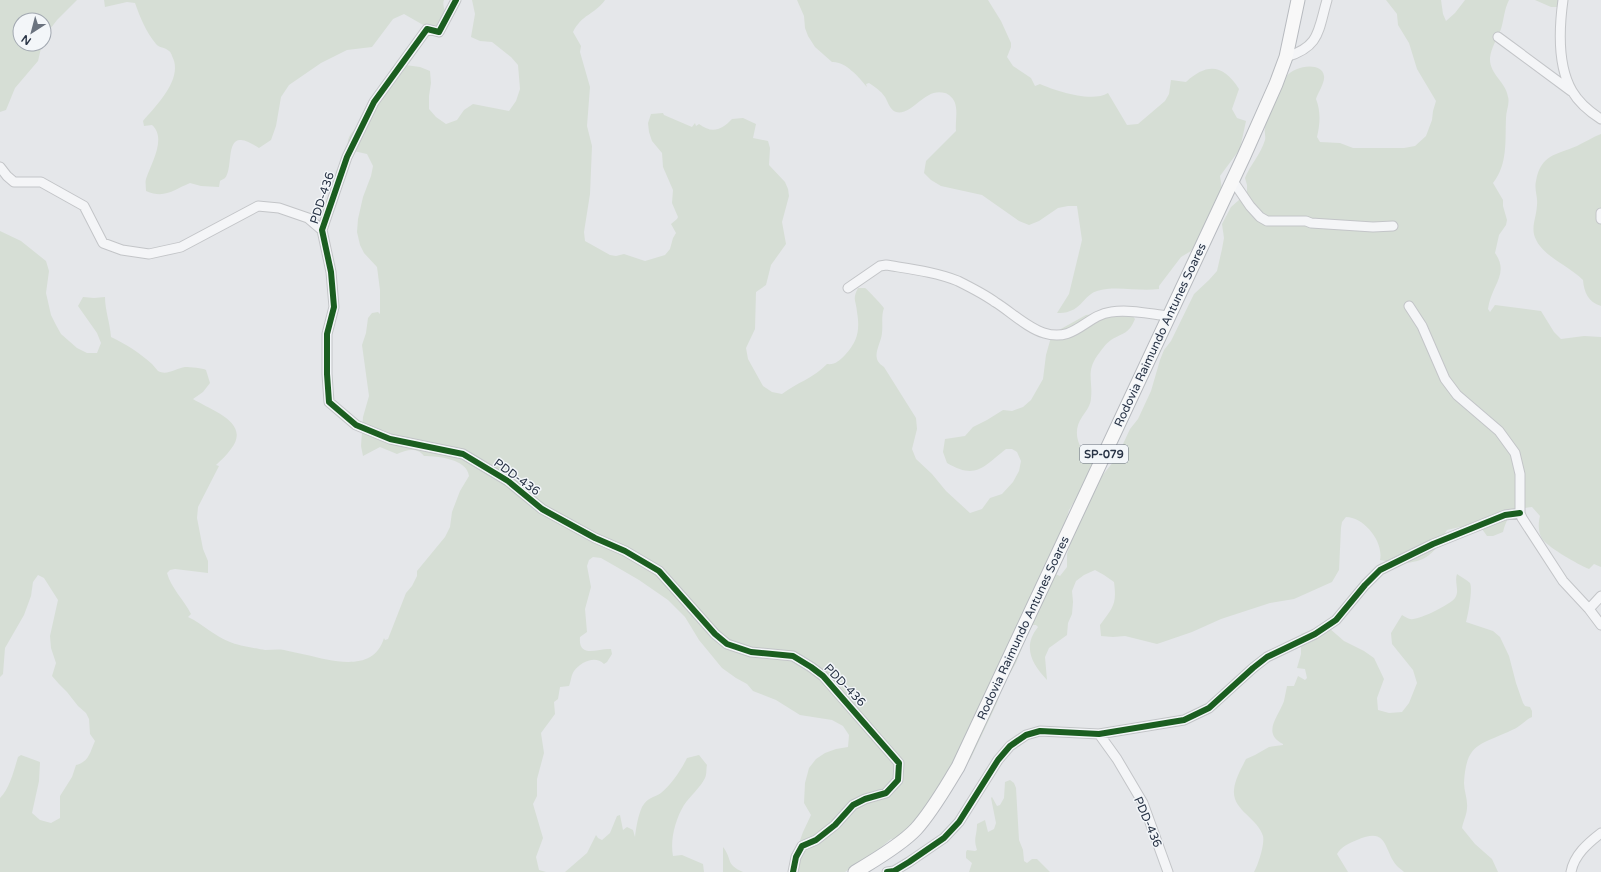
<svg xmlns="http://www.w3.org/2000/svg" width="1601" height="872" font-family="'Varela Round',sans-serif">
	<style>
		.green { fill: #d6ded5 }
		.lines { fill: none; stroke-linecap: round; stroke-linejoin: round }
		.minor-casing { stroke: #c3c5c8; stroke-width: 11 }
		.highway-casing { stroke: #b7babf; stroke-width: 15 }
		.minor { stroke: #f4f5f7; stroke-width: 9 }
		.highway { stroke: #f8f8f8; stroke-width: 13 }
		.cycleway-casing { stroke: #f3f6f9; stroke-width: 8 }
		.cycleway { stroke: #1b5e20; stroke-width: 6 }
		.labels { text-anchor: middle; stroke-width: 3; stroke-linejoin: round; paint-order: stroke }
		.shield { fill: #f3f6f9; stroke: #666e7c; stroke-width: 1 }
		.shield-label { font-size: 11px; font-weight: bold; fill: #293446 }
		.street-label { font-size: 12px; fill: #293446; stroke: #f3f6f9 }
	</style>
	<rect width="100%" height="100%" fill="#e5e7ea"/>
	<path class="green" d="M0,0H77L57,20L44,37V20H20V44H42L38,61L15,88L6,110L0,112Z
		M104,0H444C442,5 445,9 445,14C444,21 437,26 432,30L404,14L393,19L372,47L347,50L321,63L289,85L281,97L276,126L271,140L259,148C254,145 246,140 241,140C226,139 233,169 225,178C225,178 220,181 220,181L219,187L201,186L190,183C173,190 165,199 146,191C146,187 145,182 146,179C151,164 167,138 152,125L144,126L143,121C157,105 184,78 172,56C172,55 170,51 169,51C165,47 159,48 156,44C146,32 140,17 135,3L127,2L105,7Z
		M472,0H605C594,15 582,14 573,32L581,46L580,52L590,87L587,126L592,146L590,194L584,232L585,241L610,255L616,256L624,254L645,261L665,255L670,249L673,238L676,233L671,224L677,219L678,217L672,203L673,190L663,167L662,153L652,141L649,132L648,123L651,114L663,113L664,115L692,127L695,123L696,126L699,124C712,134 722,130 732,119L743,118L756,124L753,138L768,141L770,148L769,165L785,182L788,189L789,196L782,222L786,244L771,265L766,285L756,292L755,329L746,348L748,359L763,386L772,392L782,394C796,383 814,378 827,364C835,365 839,361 845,355C858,341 860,330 857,312C856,300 852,300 858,288C860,288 863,288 865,288C867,289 881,304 884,308C881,316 883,324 882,333C881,345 869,358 884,367L916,418L917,429L912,449L916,459L932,474L946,491L970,513L982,509L990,498L1002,494L1013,482L1019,471L1021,461L1017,452L1012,449H1006C983,467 976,480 947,463L943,452L945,439L965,436L973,427L987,420L1003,410L1012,411L1023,407L1031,400L1043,379L1046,355L1053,330H1059L1086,315L1128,310L1135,319C1128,335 1124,332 1111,340C1105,344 1101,351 1097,356C1086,372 1093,381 1091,398C1091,405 1086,411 1082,417C1071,433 1079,451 1094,462L1081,491L1069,510L1066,521L1057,539L1050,572L1060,576L1067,567V554L1077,523L1084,514L1102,476L1117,457L1130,429L1138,419L1151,391L1160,360L1164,350L1171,341L1194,294L1209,280L1217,271L1222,249L1224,238L1222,224L1231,207L1247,193V185L1245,178C1250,165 1261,154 1265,140C1266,136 1264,132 1265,128C1266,118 1280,86 1286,77C1293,66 1322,61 1324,76C1325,83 1318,92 1316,99C1321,112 1320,124 1317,137L1320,142L1340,143L1353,148H1404L1415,146L1426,136L1432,120L1433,111L1436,101L1417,69L1409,43L1398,25L1397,14L1386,0H1441L1443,14L1446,21L1455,13L1465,0H1509C1504,10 1504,19 1501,29C1497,39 1491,48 1490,58C1489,74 1506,82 1508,97C1510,103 1506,111 1506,118C1505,141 1508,164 1493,183L1503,200V206L1507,220L1506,225L1499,235L1495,253C1510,274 1491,285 1488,309L1490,312L1495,305L1541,311L1554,332L1561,339L1584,336L1601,337V567L1594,564L1589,569C1577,564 1551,549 1543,540C1538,534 1538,523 1540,516L1532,507C1513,509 1508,514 1503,532L1493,536H1487L1482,529L1460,527L1447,530L1445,533L1447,536C1440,542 1436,550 1429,555C1416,566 1395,563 1380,560C1384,542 1364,517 1346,517L1342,522L1341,528L1339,570L1332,582L1294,599L1270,603L1221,619L1192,632L1157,644L1125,636L1113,637L1101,636L1100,625C1113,607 1117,605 1114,582L1104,575L1095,570L1084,575L1076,581L1072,591L1073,602L1072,614L1068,623L1067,635L1049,648L1045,657L1047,680C1032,664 1022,647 1038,627L1036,625H1033L1029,630L1016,663L1002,687L997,703L971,758L959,777L902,838L891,839L880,848L845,872H794L792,863L803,832L811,815L804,803L805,783L809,768L816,759L825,753L836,749L848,747L849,735L843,726L832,720L800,715L776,700L753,691L747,684L736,678L722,668L699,640L685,617L668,600L639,580L615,566L601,558L593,557L589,560L587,566L591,587L585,609L587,632L580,637C578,659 598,648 611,649L612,654L607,662L604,664C595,655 581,662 574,671C571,675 571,682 569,686L560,687L558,699L554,702L555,714L541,733L544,753L537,779V796L533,804L543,838L536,857L539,870L546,872H0V798C10,788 14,770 18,757L21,755L40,762L39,781L32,813L40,820L51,823L60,818V796L72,777L76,765C89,762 90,752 95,741L90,734L89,719L86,713L78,706L67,692L59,684L52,676L56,663L51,648L50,636L58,600L44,578L38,575L33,582L31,596L24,615L5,648L3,674L0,677V231L21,241L46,261L49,271L46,293L51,315L56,325L61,334L77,348L87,353H97L101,343L97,333L78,306L83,297L94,298L105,297C105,310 110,323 111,337C126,344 140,353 152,364C154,366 156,369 158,371C167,376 177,368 185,367C190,367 203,368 206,370L210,383L203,392L193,399C210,410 252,422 231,449C227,455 221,460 216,465L219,466L198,507L197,518L203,549L208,561V573L175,569L170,570L167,573C171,588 184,600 191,614L188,617C203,624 214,636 230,642C236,645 258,649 265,650C271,650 278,649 284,650C291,652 299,653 307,655C332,661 374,673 384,638L385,640L388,639L406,593L412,586L417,576V571L445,537L450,527L452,512L460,491L469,476C467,459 438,456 424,456C417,447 406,450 397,454L380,447L363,456L361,446L363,417L369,396L362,345L366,333L368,318L372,313L378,312L380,314V290L377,267L364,253L360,245L357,232L358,219L363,197L371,176L373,166L367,154L349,150C345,139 351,133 359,125L398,64L420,67L430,71L431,83L429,96V109L436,117L446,124L457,120L464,110L473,104L509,111L516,101L520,89L518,65L511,57L492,42L480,41L471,37L475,14Z
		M797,0H988L1001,21L1011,43V47L1007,57L1013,66L1031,78L1035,86L1040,84C1056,91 1092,103 1108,93L1127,125L1138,124L1165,101L1169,94L1171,80L1186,82C1207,63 1223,64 1239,89L1232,109L1237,118L1246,121L1240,149L1220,176L1223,196L1212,222L1191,251L1181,257L1159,286V289C1138,292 1117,285 1097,291C1086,294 1081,308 1070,311C1066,313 1061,313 1057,313L1069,294L1082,240L1077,206H1068L1058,208L1039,221L1029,225L1019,221L982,195L941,186L931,180L924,173L926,161L956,131C955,122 958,112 955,103C954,99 949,94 945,93C924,87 913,116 896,112C890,110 888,102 885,97C881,91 875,87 869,83L866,84L867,87C859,77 845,61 832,62L815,47L808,36L805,28L804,16Z
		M1535,0H1567L1562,7H1551Z
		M1601,134V306C1588,302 1584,292 1583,280C1570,267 1551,260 1540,246C1528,230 1536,222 1537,205C1538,197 1534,189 1536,181C1541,154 1556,155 1577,146C1585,142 1593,137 1601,134Z
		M1457,574C1461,577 1467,580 1470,583C1473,589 1468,615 1466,622L1493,631L1500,637L1509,656L1516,683L1523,703L1525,706L1530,707L1532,711V717C1525,720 1520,727 1512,730C1481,745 1466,742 1464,783C1464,791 1468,800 1467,808C1467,814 1463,822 1462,828L1475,844L1492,859L1498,872H1404C1402,870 1399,868 1397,866C1383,850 1389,826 1357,840C1349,843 1341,847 1337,854L1348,872H1254C1258,865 1265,844 1263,836C1258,818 1232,810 1234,790C1235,779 1241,769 1246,759L1255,755L1269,747L1283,745V744C1261,733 1279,716 1284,701C1285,696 1286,691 1287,686H1294L1298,676L1305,680L1307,678L1305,669L1297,668L1301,654V634L1316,629L1329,628L1344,641L1364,651L1374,658L1384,679L1377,698L1378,710L1389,713L1402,712L1409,703L1417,683L1413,670L1392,644L1391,633L1402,615C1406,617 1409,620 1413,619C1421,619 1451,604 1455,598C1460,591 1454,582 1457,574Z
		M699,755L707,765C706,769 707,774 705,778C700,788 690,796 684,805C675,820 670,840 673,856L682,855L703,864L704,872H565L587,853L596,835L598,838L602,840L610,833L617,816L620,815L623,830L627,827L633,830L635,837C636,828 638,816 642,807C648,797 653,798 661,793C672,784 681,770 687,758Z
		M1010,780L1014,783L1016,788L1019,840L1023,850L1024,861L1027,863L1032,859H1037L1050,872H969L972,863L966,858V852L967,850L975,851L977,850C973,838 977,836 977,824L985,820L988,832L994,829L996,823L991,798L992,797L997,806L1000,805L1004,798L1005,782Z
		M723,847C733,860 725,864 743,872H723Z"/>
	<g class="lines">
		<g class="minor-casing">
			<path id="minor" d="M456,0L439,32L427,29L374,102L347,157L322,230L331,272L334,307L327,334V374L329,402L356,425L390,439L463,454L508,481L542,509L595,538L625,551L659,571L715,634L727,644L751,652L793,656L811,667L823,676L899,763L898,780L886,793L865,799L853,805L835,825L816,840L802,846L796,857L793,872
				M1563,0C1559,29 1557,65 1572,91C1579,103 1590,112 1601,119
				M1498,37L1571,91
				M1286,57C1320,47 1318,31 1327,0
				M0,167L7,176L14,182H41L84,206L103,243L122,250L149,254L181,247L258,206L279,208L308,218L322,230
				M1233,181L1250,206L1260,217L1267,221H1306L1311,223L1373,227L1393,226
				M1601,213V219
				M848,288L880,266L886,265C910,269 936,272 958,281C970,287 984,294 995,302C1010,311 1027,328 1044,333C1075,343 1086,315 1111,312C1130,309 1150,314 1169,316
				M1409,306L1422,326L1445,379L1457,395L1499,431L1515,453L1520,474V513L1522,518L1563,581L1589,609L1601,625
				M1589,609L1601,596
				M1099,734L1117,759L1143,803L1168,872
				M887,872L894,871L909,862L944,838L959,822L998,760L1010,746L1026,735L1040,731L1099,734L1184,720L1209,708L1253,668L1267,657L1315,634L1336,620L1365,585L1380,570L1433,544L1505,515L1520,513
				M1571,872C1574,855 1588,843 1601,833"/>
		</g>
		<g class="highway-casing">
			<path id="highway" d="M855,872C872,862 903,843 916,829C933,810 945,788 958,767L1244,156L1276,84L1286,57L1298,0"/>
		</g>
		<use href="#minor" class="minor"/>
		<use href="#highway" class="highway"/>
		<g class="cycleway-casing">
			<path id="cycleway" d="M456,0L439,32L427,29L374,102L347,157L322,230L331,272L334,307L327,334V374L329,402L356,425L390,439L463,454L508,481L542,509L595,538L625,551L659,571L715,634L727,644L751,652L793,656L811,667L823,676L899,763L898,780L886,793L865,799L853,805L835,825L816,840L802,846L796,857L793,872
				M887,872L894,871L909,862L944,838L959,822L998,760L1010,746L1026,735L1040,731L1099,734L1184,720L1209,708L1253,668L1267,657L1315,634L1336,620L1365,585L1380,570L1433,544L1505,515L1520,513"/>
		</g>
		<use href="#cycleway" class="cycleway"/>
	</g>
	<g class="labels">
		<rect class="shield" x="1080" y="445" width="48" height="18" rx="3"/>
		<g class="shield-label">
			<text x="1104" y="458">SP-079</text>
		</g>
		<g class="street-label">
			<text transform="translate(322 198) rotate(-72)" y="4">PDD-436</text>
			<text transform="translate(1160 335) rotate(-65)" y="4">Rodovia Raimundo Antunes Soares</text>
			<text transform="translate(517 477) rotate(36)" y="4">PDD-436</text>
			<text transform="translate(1023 628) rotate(-65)" y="4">Rodovia Raimundo Antunes Soares</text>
			<text transform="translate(845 685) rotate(46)" y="4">PDD-436</text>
			<text transform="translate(1148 822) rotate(67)" y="4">PDD-436</text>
		</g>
	</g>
	<g transform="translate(32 32) rotate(216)"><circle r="19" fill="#f3f6f9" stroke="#a2a8b1"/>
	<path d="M0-3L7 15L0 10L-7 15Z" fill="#6b737f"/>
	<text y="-6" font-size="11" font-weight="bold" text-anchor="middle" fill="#293446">N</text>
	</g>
</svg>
